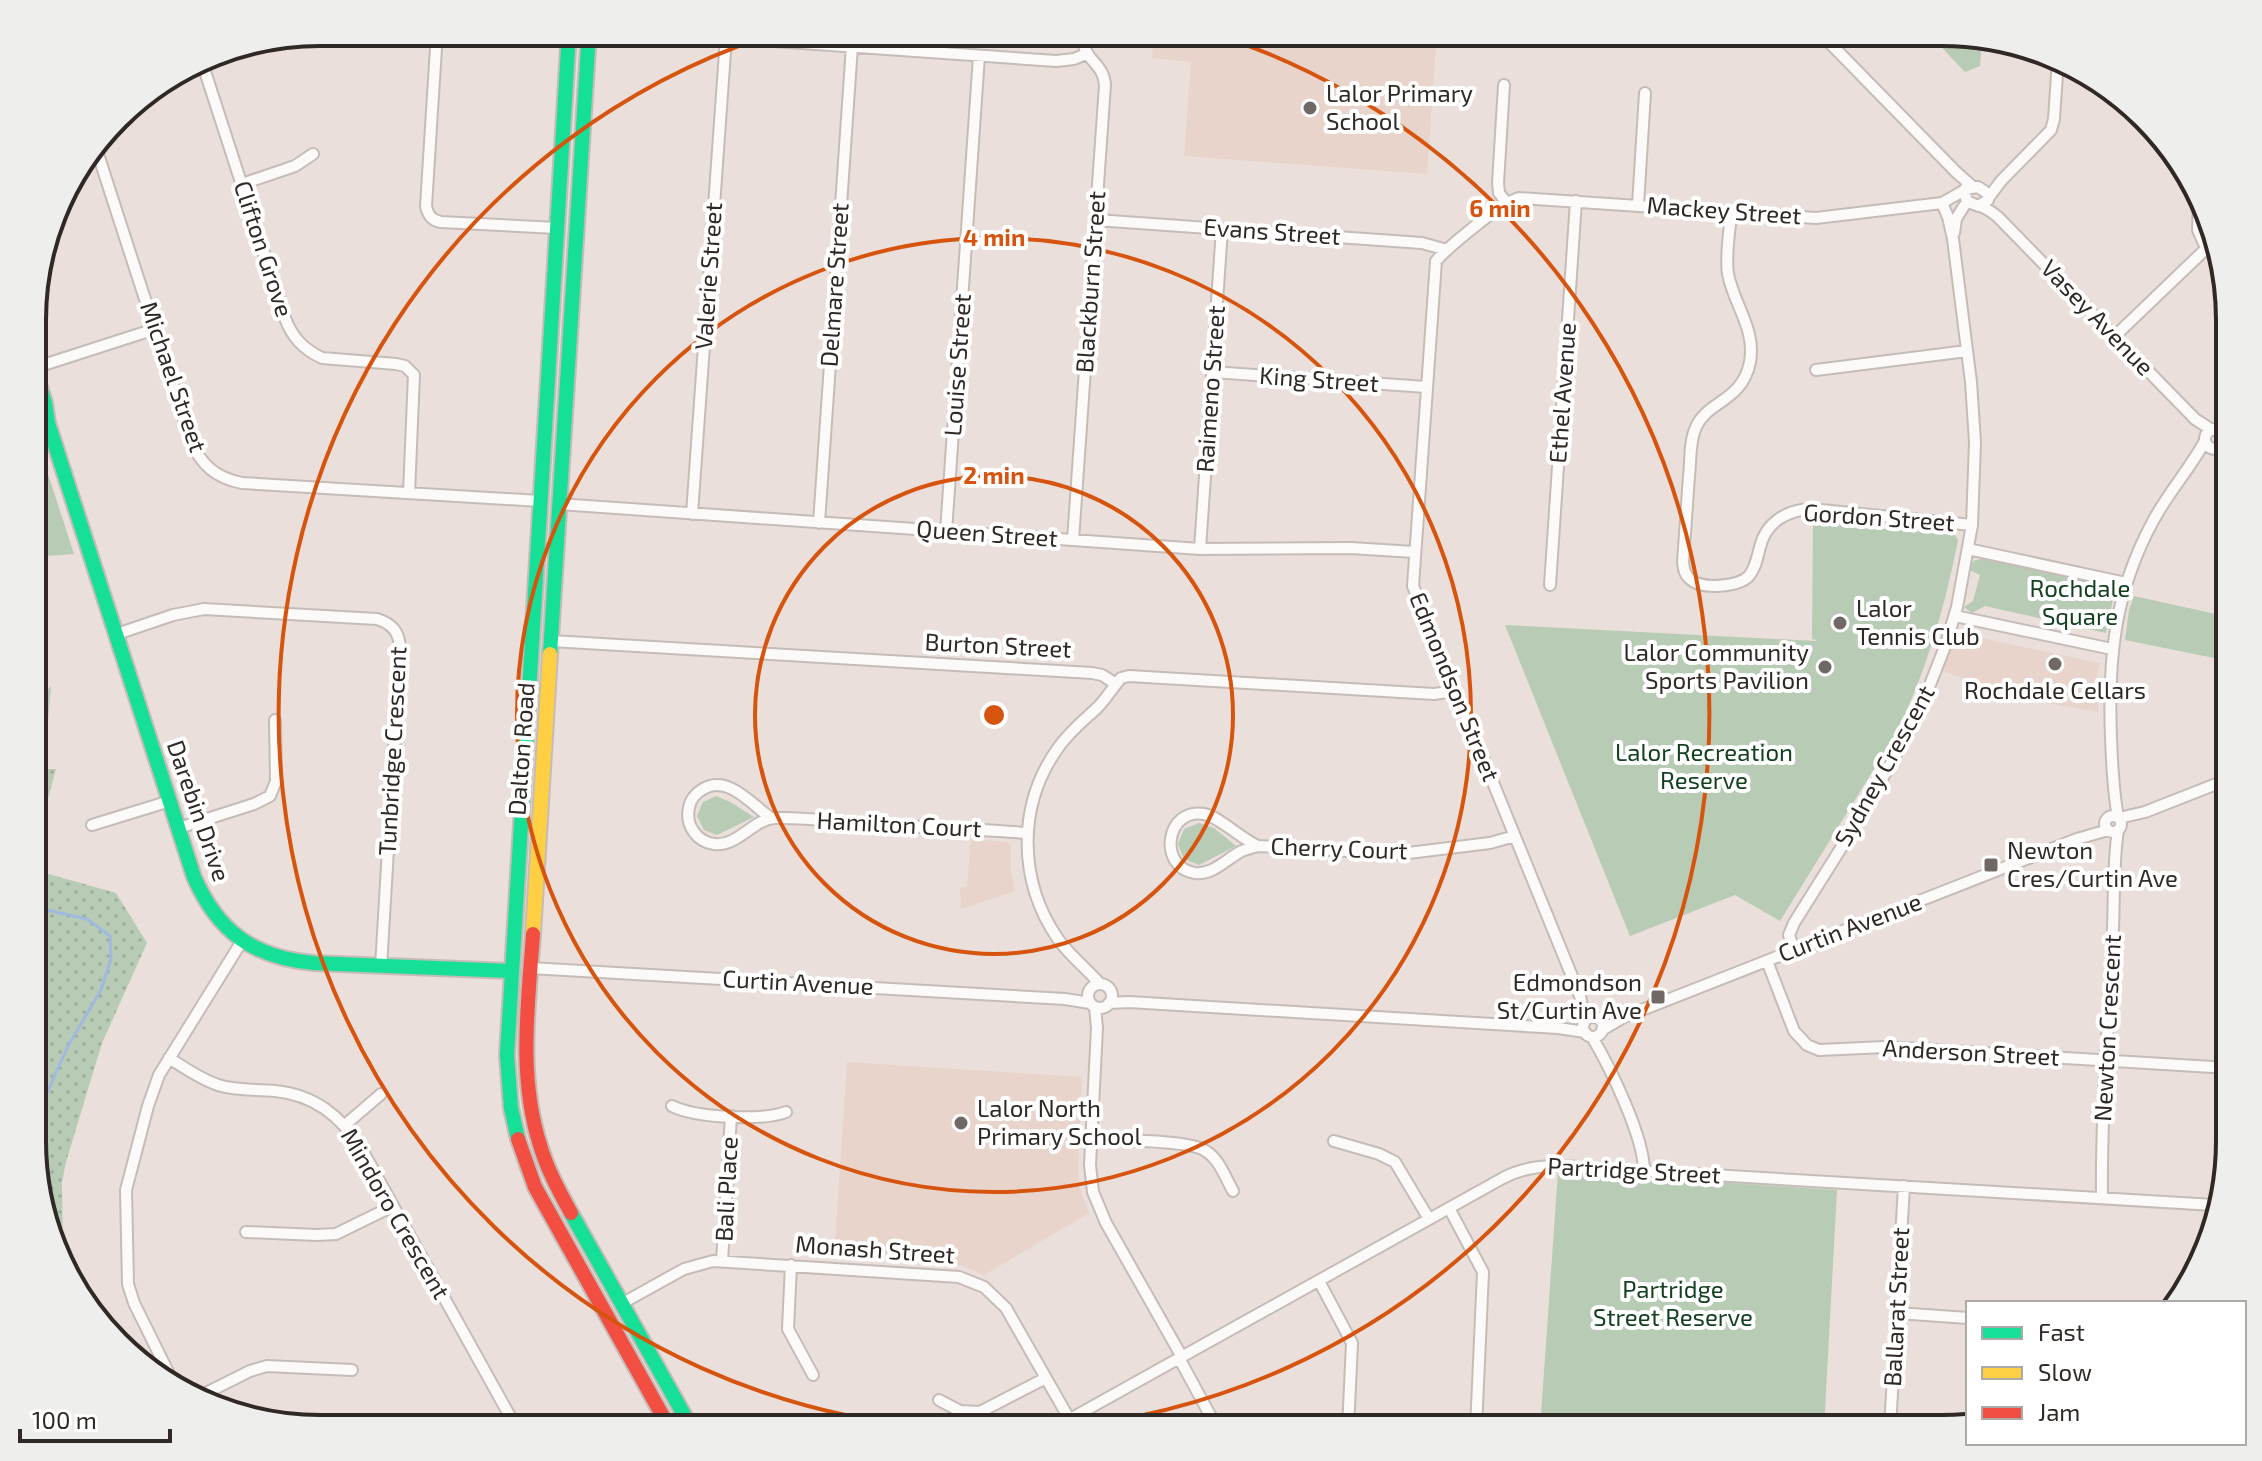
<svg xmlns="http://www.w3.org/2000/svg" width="2262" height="1461" font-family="'Exo 2',sans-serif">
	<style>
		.built { fill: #e8d4cb }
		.grass { fill: url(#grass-dots) }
		.park { fill: #b8cbb5 }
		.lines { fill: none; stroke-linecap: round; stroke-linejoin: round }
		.stream { stroke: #a0b9e1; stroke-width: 3 }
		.street-casing { stroke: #c5bcb8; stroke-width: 14 }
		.fast-casing { stroke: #c5bcb8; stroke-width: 18 }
		.slow-casing { stroke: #c5bcb8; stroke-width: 18 }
		.jam-casing { stroke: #c5bcb8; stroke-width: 18 }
		.street { stroke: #fcfaf9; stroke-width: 10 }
		.fast { stroke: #16e098; stroke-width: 14 }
		.slow { stroke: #ffcf43; stroke-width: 14 }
		.jam { stroke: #f24e42; stroke-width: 14 }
		.ring { fill: none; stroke: #d6540e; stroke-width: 4 }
		.poi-dot { fill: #706864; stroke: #fff; stroke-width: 3 }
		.labels { text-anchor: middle; stroke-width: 8; stroke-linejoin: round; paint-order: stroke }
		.poi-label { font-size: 24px; fill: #2f2824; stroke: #fff; text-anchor: start }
		.street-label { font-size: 24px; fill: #2f2824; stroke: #fff }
		.park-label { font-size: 24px; fill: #12401f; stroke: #fff }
		.rim { fill: none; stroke: #2f2824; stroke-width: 4 }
		.centre { fill: #d6540e; stroke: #fff; stroke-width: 4 }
		.ring-label { font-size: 24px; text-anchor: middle; font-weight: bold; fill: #d6540e; stroke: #fff; stroke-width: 8; stroke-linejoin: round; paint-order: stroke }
	</style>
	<defs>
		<pattern id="grass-dots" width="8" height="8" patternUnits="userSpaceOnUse" patternTransform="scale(2)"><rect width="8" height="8" fill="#b8cbb5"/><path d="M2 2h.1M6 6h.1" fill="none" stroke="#9eae9c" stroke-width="1.8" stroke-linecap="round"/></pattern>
	</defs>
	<rect width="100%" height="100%" fill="#eadfda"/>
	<path class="built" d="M1154,32H1437L1427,174L1184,156L1191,62L1152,58Z
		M1957,633L2100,663L2096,679L2099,680L2098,712L2017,698L1943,671Z
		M972,839L1007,842L1011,846V870L1015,891L961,909L960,888L967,887L970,846Z
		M847,1062L1082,1077L1078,1169L1079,1186L1089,1213L984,1275L963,1266L939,1262L834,1256Z"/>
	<path class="grass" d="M51,686L44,769H56L44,813H37L34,829V705Z
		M34,831L45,873L116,893L147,943L102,1043L66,1162L62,1182L63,1262L34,1178V993L36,989L34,988Z"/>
	<path class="park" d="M1927,32H1943L1982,38L1980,66L1965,72Z
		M34,431L74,554L34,557Z
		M1813,522L1955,535L1958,540C1945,607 1926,673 1895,735L1780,921L1735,895L1630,936L1505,625L1816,641L1817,640L1812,639Z
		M1984,558L2113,585L2115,590L2106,633L1985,606L1972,613L1964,607L1973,601L1980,575L1970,570L1973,561Z
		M2134,596L2229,617V661L2125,640L2129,610Z
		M716,796L730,802L754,817L717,835L704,830L697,816L703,802Z
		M1199,823L1214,828L1236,846L1199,865L1184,859L1178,844L1184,829Z
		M1558,1172L1837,1190L1824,1428L1540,1429Z"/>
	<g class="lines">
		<path class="stream" d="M34,905L38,908L87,919L110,936L111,959L101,990L68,1046L47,1093L34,1143"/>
		<g class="street-casing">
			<path id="street" d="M437,32L426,206C428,215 431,220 441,222L556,228
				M645,32L1056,61L1074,59L1086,54
				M1819,32L1956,172L1973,187
				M201,59L285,318C292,337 303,349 322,358L396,364L405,366L414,375L409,493
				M1504,85L1498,183L1499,193L1507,203
				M96,148L191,441C201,465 216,478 242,483L540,501
				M242,184L295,166L313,154
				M1989,197L2001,181L2051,130L2054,119L2058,59
				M2199,200L2198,230L2206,248
				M1638,205L1645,93
				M1978,206L1988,200L1987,193L1978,187L1965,189C1964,202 1969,203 1980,206C1987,208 1993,213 1998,217L2195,419L2212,430
				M1731,212C1730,231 1725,255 1728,274C1734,305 1756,329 1750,362C1742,402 1708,400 1696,427C1689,442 1691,460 1689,476C1687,505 1685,533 1683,562C1684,569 1684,574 1690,579C1701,590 1738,587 1749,576C1756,567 1757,558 1760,547C1766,522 1787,510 1811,509L1972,525
				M1096,220L1422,243L1447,250
				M1954,233L1956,219L1964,206
				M2115,336L2212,243
				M34,368L155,329
				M1816,370L1967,351
				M1213,372L1426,387
				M2205 439a10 10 0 1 1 20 0a10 10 0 1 1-20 0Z
				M559,504L1200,549L1351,548L1414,552
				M692,514L726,38
				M819,523L852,46
				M946,532L979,56
				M1073,540L1105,85C1103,60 1083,64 1082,32
				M1200,549L1222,229
				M1968,549L2126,583
				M1550,585L1576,201
				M1955,616L2112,649
				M117,634L173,615L204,609L377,619C392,624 399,631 400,648L381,967
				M551,641L1092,673L1102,675L1116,684L1121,678L1129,676L1434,694L1455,691
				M2105 824a8 8 0 1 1 16 0a8 8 0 1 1-16 0Z
				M2118,817C2113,791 2112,765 2111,738C2108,659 2114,594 2152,523C2167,494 2189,470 2205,441
				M771,818C752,805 728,774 703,789C696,793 690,800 689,808C685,825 697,842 714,844C738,847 753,819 775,818C805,817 837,822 867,824C920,827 974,829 1027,833
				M2119,818L2145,812L2229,779
				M92,825L170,801
				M179,828L254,804L270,796L276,781L275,720
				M1258,846C1241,839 1220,817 1204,814C1166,807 1157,867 1195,873C1213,875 1225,860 1240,852C1245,849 1252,848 1258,846L1400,854L1490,843L1515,836
				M1794,950L1789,935L1794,923L1863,813L1918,715L1946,644L1957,607L1972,525L1975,442L1971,382L1953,239L1948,217L1942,203
				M1767,961L1794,1031L1807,1045L1819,1050L1885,1047L2229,1068
				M530,968L1065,999L1090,1003
				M1100,984C1087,969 1070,956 1058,939C1018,881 1017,805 1058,748C1069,732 1083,721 1097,708C1104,701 1110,692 1116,684
				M1088 996a12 12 0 1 1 24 0a12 12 0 1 1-24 0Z
				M1109,1003L1129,1002L1558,1028L1585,1032
				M1095,1007L1097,1028L1090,1165L1093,1192L1106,1223L1182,1357
				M1583 1027a10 10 0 1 1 20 0a10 10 0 1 1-20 0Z
				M1585,1020L1580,996L1413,586L1436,261C1448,247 1502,202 1519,198L1816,218L1942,203L1963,191
				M1602,1030L1624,1017L2077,839L2108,830
				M1592,1037C1610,1067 1644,1137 1644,1171
				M169,1058C185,1068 200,1079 218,1085C237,1091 256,1089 275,1091C314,1095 340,1115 361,1148L517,1429
				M672,1106C696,1118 761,1121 786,1112
				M345,1125L381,1094
				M1091,1139C1114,1140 1188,1140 1204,1150C1219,1158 1225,1177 1233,1191
				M1334,1141L1379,1154L1395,1162L1429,1219
				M2102,1198C2101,1114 2108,1031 2112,947C2115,908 2112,869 2118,830
				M1449,1208L1483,1272L1476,1429
				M246,1232L317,1235L336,1234L393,1206
				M722,1261L731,1116
				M791,1265L788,1329L813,1375
				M1319,1281L1352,1343L1348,1429
				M621,1304L684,1269L713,1261L959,1277L984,1287L1006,1308L1075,1429
				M1897,1313L1968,1318
				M1179,1358L1210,1415L1222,1429
				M176,1388L134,1303L128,1284L126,1190L148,1106L159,1075L242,941
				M196,1398L250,1371L267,1366L352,1370
				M939,1400L960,1411L980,1412L1046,1378
				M1070,1419L1503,1178C1522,1168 1540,1166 1562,1166L2214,1205
				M1890,1428L1904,1186"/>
		</g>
		<g class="fast-casing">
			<path id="fast" d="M34,368L45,403L48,423L194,877C218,932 254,958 314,963L512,971
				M550,654L589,32
				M518,1139L511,1108L507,1055L569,32
				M571,1213L692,1429"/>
		</g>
		<g class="slow-casing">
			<path id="slow" d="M533,934L550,654"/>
		</g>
		<g class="jam-casing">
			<path id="jam" d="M533,934C528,1005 518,1076 540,1145C547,1169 559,1191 571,1213
				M518,1139L535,1187L670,1429"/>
		</g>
		<use href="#street" class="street"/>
		<use href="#fast" class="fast"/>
		<use href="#slow" class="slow"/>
		<use href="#jam" class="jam"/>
	</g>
	<g class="ring">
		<circle cx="994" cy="715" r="239"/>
		<circle cx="994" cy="715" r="477"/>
		<path d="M932 1428A716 716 0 0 1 779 32M1209 32A716 716 0 0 1 1056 1428"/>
	</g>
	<g class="poi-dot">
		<circle cx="1310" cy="108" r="8"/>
		<circle cx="1840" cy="623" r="8"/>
		<circle cx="2055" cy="664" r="8"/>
		<circle cx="1825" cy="667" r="8"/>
		<rect x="1983" y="857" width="16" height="16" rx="4"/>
		<rect x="1650" y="989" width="16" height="16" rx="4"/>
		<circle cx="961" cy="1123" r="8"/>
	</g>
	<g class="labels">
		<g class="poi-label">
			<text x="1326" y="102">Lalor Primary<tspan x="1326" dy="28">School</tspan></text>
			<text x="1856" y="617">Lalor<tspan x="1856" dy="28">Tennis Club</tspan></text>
			<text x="1809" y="661" text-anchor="end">Lalor Community<tspan x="1809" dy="28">Sports Pavilion</tspan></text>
			<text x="2055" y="699" text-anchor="middle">Rochdale Cellars</text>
			<text x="2007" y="859">Newton<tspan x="2007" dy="28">Cres/Curtin Ave</tspan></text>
			<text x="1642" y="991" text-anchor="end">Edmondson<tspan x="1642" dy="28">St/Curtin Ave</tspan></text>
			<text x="977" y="1117">Lalor North<tspan x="977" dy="28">Primary School</tspan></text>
		</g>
		<g class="street-label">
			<text transform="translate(1724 211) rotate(4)" y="8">Mackey Street</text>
			<text transform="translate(1272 232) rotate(4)" y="8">Evans Street</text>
			<text transform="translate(263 249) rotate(72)" y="8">Clifton Grove</text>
			<text transform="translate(709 276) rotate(-86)" y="8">Valerie Street</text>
			<text transform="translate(1091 282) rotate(-86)" y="8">Blackburn Street</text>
			<text transform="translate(835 285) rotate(-86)" y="8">Delmare Street</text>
			<text transform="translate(2097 318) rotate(46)" y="8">Vasey Avenue</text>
			<text transform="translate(958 365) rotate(-86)" y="8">Louise Street</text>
			<text transform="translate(173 377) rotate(71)" y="8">Michael Street</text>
			<text transform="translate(1319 380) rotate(4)" y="8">King Street</text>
			<text transform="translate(1211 389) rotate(-86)" y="8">Raimeno Street</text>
			<text transform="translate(1563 393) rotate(-86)" y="8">Ethel Avenue</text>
			<text transform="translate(1879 518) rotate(4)" y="8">Gordon Street</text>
			<text transform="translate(987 534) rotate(4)" y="8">Queen Street</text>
			<text transform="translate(998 646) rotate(3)" y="8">Burton Street</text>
			<text transform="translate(1454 687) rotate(68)" y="8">Edmondson Street</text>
			<text transform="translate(522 749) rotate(-86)" y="8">Dalton Road</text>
			<text transform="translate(393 751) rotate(-87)" y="8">Tunbridge Crescent</text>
			<text transform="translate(1885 766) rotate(-61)" y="8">Sydney Crescent</text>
			<text transform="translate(198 811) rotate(71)" y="8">Darebin Drive</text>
			<text transform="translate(899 825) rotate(3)" y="8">Hamilton Court</text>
			<text transform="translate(1339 849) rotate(2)" y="8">Cherry Court</text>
			<text transform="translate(1850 928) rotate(-21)" y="8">Curtin Avenue</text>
			<text transform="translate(798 983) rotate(3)" y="8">Curtin Avenue</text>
			<text transform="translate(2108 1028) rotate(-87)" y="8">Newton Crescent</text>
			<text transform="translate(1971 1053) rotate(3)" y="8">Anderson Street</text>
			<text transform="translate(1634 1171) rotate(3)" y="8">Partridge Street</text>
			<text transform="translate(727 1189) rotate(-87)" y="8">Bali Place</text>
			<text transform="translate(395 1214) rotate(60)" y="8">Mindoro Crescent</text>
			<text transform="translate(875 1250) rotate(4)" y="8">Monash Street</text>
			<text transform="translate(1897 1307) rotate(-87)" y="8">Ballarat Street</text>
		</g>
		<g class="park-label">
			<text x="2080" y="597">Rochdale<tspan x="2080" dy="28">Square</tspan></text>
			<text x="1704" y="761">Lalor Recreation<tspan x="1704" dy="28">Reserve</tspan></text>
			<text x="1673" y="1298">Partridge<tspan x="1673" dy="28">Street Reserve</tspan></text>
		</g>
	</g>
	<path d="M0 0H2262V1461H0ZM320 46H1942A274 274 0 0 1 2216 320V1141A274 274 0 0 1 1942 1415H320A274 274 0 0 1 46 1141V320A274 274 0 0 1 320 46Z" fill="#eeeeed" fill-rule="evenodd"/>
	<path class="rim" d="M320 46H1942A274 274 0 0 1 2216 320V1141A274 274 0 0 1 1942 1415H320A274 274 0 0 1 46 1141V320A274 274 0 0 1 320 46Z"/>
	<circle cx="994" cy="715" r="12" class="centre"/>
	<g class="ring-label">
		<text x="1500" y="217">6 min</text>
		<text x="994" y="246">4 min</text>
		<text x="994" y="484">2 min</text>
	</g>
	<rect x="1966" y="1301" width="280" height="144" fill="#ffffff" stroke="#aca9a7" stroke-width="2"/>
	<rect x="1982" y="1327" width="40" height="12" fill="#16e098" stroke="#aca9a7" stroke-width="2"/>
	<text x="2038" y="1341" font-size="24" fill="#2f2824">Fast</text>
	<rect x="1982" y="1367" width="40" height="12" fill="#ffcf43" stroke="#aca9a7" stroke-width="2"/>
	<text x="2038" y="1381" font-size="24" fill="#2f2824">Slow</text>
	<rect x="1982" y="1407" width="40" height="12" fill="#f24e42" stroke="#aca9a7" stroke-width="2"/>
	<text x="2038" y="1421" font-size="24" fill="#2f2824">Jam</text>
	<path d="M20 1429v12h150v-12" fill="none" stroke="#2f2824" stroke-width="4"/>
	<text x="32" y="1429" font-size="24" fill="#2f2824" stroke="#ffffff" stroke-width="6" paint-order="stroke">100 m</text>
</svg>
